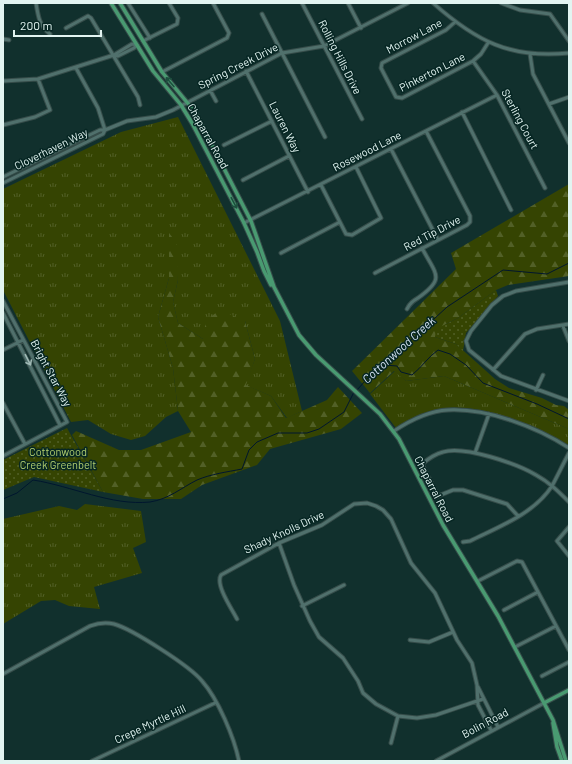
<svg xmlns="http://www.w3.org/2000/svg" width="572" height="764" font-family="Barlow,sans-serif">
	<style>
		.grass { fill: url(#grass-tufts) }
		.forest { fill: url(#forest-firs) }
		.park { fill: url(#park-dots) }
		.lines { fill: none; stroke-linecap: round; stroke-linejoin: round }
		.stream { stroke: #00162e; stroke-width: 1 }
		.minor-casing { stroke: #364d4a; stroke-width: 5 }
		.major-casing { stroke: #364d4a; stroke-width: 5.5 }
		.minor { stroke: #50706c; stroke-width: 3 }
		.major { stroke: #499a71; stroke-width: 3.5 }
		.oneway { stroke: #1d4f3e }
		.oneway2 { stroke: #a0b9b5 }
		.labels { text-anchor: middle; stroke-width: 3; stroke-linejoin: round; paint-order: stroke }
		.street-label { font-size: 11px; fill: #e2f4f1; stroke: #062623 }
		.park-label { font-size: 11px; fill: #b2cf6e; stroke: #062623 }
		.water-label { font-size: 12px; font-style: italic; fill: #d8e6f5; stroke: #062623 }
	</style>
	<defs>
		<pattern id="grass-tufts" width="24" height="20" patternUnits="userSpaceOnUse"><rect width="24" height="20" fill="#354402"/><path d="M3 7l-1-3M5 7V3M7 7l1-3M15 17l-1-3M17 17v-4M19 17l1-3" fill="none" stroke="#526027"/></pattern>
		<pattern id="forest-firs" width="22" height="20" patternUnits="userSpaceOnUse"><rect width="22" height="20" fill="#354402"/><path d="M5 1l3.5 6h-7zM16 11l3.5 6h-7z" fill="#526027"/></pattern>
		<pattern id="park-dots" width="8" height="8" patternUnits="userSpaceOnUse"><rect width="8" height="8" fill="#354402"/><path d="M2 2h.1M6 6h.1" fill="none" stroke="#526027" stroke-width="1.8" stroke-linecap="round"/></pattern>
	</defs>
	<rect width="100%" height="100%" fill="#11302d"/>
	<path class="grass" d="M178,117L280,321L302,411L287,418L271,396L245,385L255,359L245,321L203,339L178,323L173,302L178,280L169,234V278L158,317L173,368L178,411L166,417L145,436L131,440L111,434L88,420L71,422L3,290V189L121,132Z
		M395,371L406,381L444,376L569,429V445C525,423 467,393 417,416C410,419 403,424 396,428L370,394Z
		M85,504L141,511L146,542L133,548L142,573L94,587L100,609L69,606L55,600L41,601L3,624V519L59,506L77,510Z"/>
	<path class="forest" d="M569,184V276L508,285L496,290L458,318L446,324L435,337L456,344L495,379L509,388L542,398L556,405L564,406L569,410V429L444,376L406,381L394,371L370,393L352,371L456,269L451,253Z
		M169,233L176,242L178,280L173,302L178,323L203,339L206,320L220,310L245,321L255,359L246,385L271,396L286,418L327,400L338,387L362,413L341,429L270,449L257,465L202,485L181,499H143L103,492L72,435L76,431L119,450H141L191,432L178,411L173,368L158,317L169,278Z"/>
	<path class="park" d="M496,290L498,296L466,333L463,351L456,344L435,337L436,329L458,318Z
		M67,428L103,492L34,477L3,490V460Z"/>
	<g class="lines">
		<path class="stream" d="M384,365L397,366L401,372L412,375C422,367 428,357 438,350L450,354L466,365L483,383L537,404L569,419
			M357,390L375,370L384,365L447,307L503,270L547,274L569,263
			M3,499L17,493L33,480C72,486 111,506 150,502C169,499 181,488 197,480C211,474 227,472 242,469L249,450L257,442L278,433H307L319,429L344,412L354,392"/>
		<g class="minor-casing">
			<path id="minor" d="M36,3C38,15 39,26 50,34
				M128,3L150,38
				M302,3L362,119
				M348,3L361,28
				M433,3C476,41 510,59 569,53
				M501,3L520,10L550,14L569,41
				M262,14L325,137
				M455,22L446,30L382,63L381,68L396,97L402,98L473,61L481,54L488,43
				M66,28L88,16L91,18L138,97L140,105
				M3,39L9,40
				M143,41L177,24L178,18L169,3
				M530,54L533,74L569,143
				M114,55L132,44L137,45
				M473,61L497,95L545,188
				M76,68L98,108L105,130
				M246,71L308,192
				M162,72L227,38L229,33L213,3
				M3,81L38,79L114,55L118,56L134,48L137,45
				M210,90L216,101
				M549,104L569,97
				M462,112L511,210
				M3,125L35,117L50,110L38,79
				M224,145L272,121
				M391,149L438,240
				M3,177L100,130H105L127,121L156,117L173,110L282,53L324,46L408,3
				M243,180L289,156
				M3,183L103,134L105,130
				M321,185L346,234L352,235L381,218L356,167
				M244,223L497,95
				M281,253L340,222
				M375,273L467,225L470,222V216L426,131
				M569,282L516,291L503,296L492,305L471,331L466,341L469,350L501,376L569,401
				M3,301L67,422L3,456
				M407,309C410,303 413,301 418,298C446,278 436,275 422,248
				M3,313L60,425
				M563,326L569,341
				M3,350L23,340
				M493,370L525,334L537,329L569,324
				M536,390L543,375
				M3,403L25,444
				M394,431C409,421 429,411 448,410C487,408 537,427 569,448
				M475,453L489,414
				M518,516L507,504L463,490H453L438,496L422,464C428,459 435,454 443,452C463,445 518,464 536,475C549,482 559,492 569,502
				M569,527L557,541L569,556
				M463,542L470,541C498,527 534,514 552,486C558,475 563,464 569,453
				M279,543L294,585L310,621L319,637L343,658L358,681L363,693L376,704L398,716L417,718L436,715L483,699
				M478,581L517,561L522,562L569,650
				M302,606L344,585
				M504,610L538,592
				M237,619C232,609 215,585 221,575L279,543L322,525L354,504L367,503L376,506L383,510L391,519L411,563L435,593L457,640L472,663L477,685L478,705L491,730
				M410,640L429,642L453,632
				M515,647L556,626
				M3,674L90,626C98,623 106,622 114,624C132,629 190,666 202,681C218,699 234,737 239,761
				M542,676L569,662
				M478,687L498,727
				M391,743L398,716
				M92,761L215,703
				M436,761L544,703"/>
		</g>
		<g class="major-casing">
			<path id="major" d="M111,3L153,71L181,105L192,123L244,223L257,252L264,271L271,285
				M120,3L162,72L195,112L251,221L274,287L299,335L316,355L380,414L399,439L443,525L498,616L553,720L566,761
				M544,703L569,690
				M553,723L557,747L562,761"/>
		</g>
		<use href="#minor" class="minor"/>
		<use href="#major" class="major"/>
	</g>
	<defs><path id="oneway-shaft" d="M-6 0H5M1.5-3L5.5 0L1.5 3" fill="none" stroke-width="1.6" stroke-linecap="round" stroke-linejoin="round"/></defs>
	<g class="oneway">
		<use href="#oneway-shaft" transform="translate(170 82) rotate(-131)"/>
		<use href="#oneway-shaft" transform="translate(234 203) rotate(62)"/>
	</g>
	<use class="oneway2" href="#oneway-shaft" transform="translate(28 360) rotate(63)"/>
	<g class="labels">
		<g class="street-label">
			<text transform="translate(414 36) rotate(-28)" y="4">Morrow Lane</text>
			<text transform="translate(340 57) rotate(63)" y="4">Rolling Hills Drive</text>
			<text transform="translate(238 66) rotate(-27)" y="4">Spring Creek Drive</text>
			<text transform="translate(432 72) rotate(-27)" y="4">Pinkerton Lane</text>
			<text transform="translate(520 119) rotate(62)" y="4">Sterling Court</text>
			<text transform="translate(285 127) rotate(63)" y="4">Lauren Way</text>
			<text transform="translate(208 136) rotate(61)" y="4">Chaparral Road</text>
			<text transform="translate(51 149) rotate(-26)" y="4">Cloverhaven Way</text>
			<text transform="translate(367 151) rotate(-27)" y="4">Rosewood Lane</text>
			<text transform="translate(432 233) rotate(-28)" y="4">Red Tip Drive</text>
			<text transform="translate(51 373) rotate(62)" y="4">Bright Star Way</text>
			<text transform="translate(434 489) rotate(63)" y="4">Chaparral Road</text>
			<text transform="translate(284 532) rotate(-25)" y="4">Shady Knolls Drive</text>
			<text transform="translate(485 723) rotate(-28)" y="4">Bolin Road</text>
			<text transform="translate(150 724) rotate(-25)" y="4">Crepe Myrtle Hill</text>
		</g>
		<g class="park-label">
			<text x="58" y="456">Cottonwood<tspan x="58" dy="13">Creek Greenbelt</tspan></text>
		</g>
		<g class="water-label">
			<text transform="translate(399 350) rotate(-42)" y="4">Cottonwood Creek</text>
		</g>
	</g>
	<rect width="572" height="764" fill="none" stroke="#e2f4f1" stroke-width="8"/>
	<path d="M14 30v6h87v-6" fill="none" stroke="#e2f4f1" stroke-width="2"/>
	<text x="20" y="30" font-size="12" fill="#e2f4f1" stroke="#062623" stroke-width="3" paint-order="stroke">200 m</text>
</svg>
